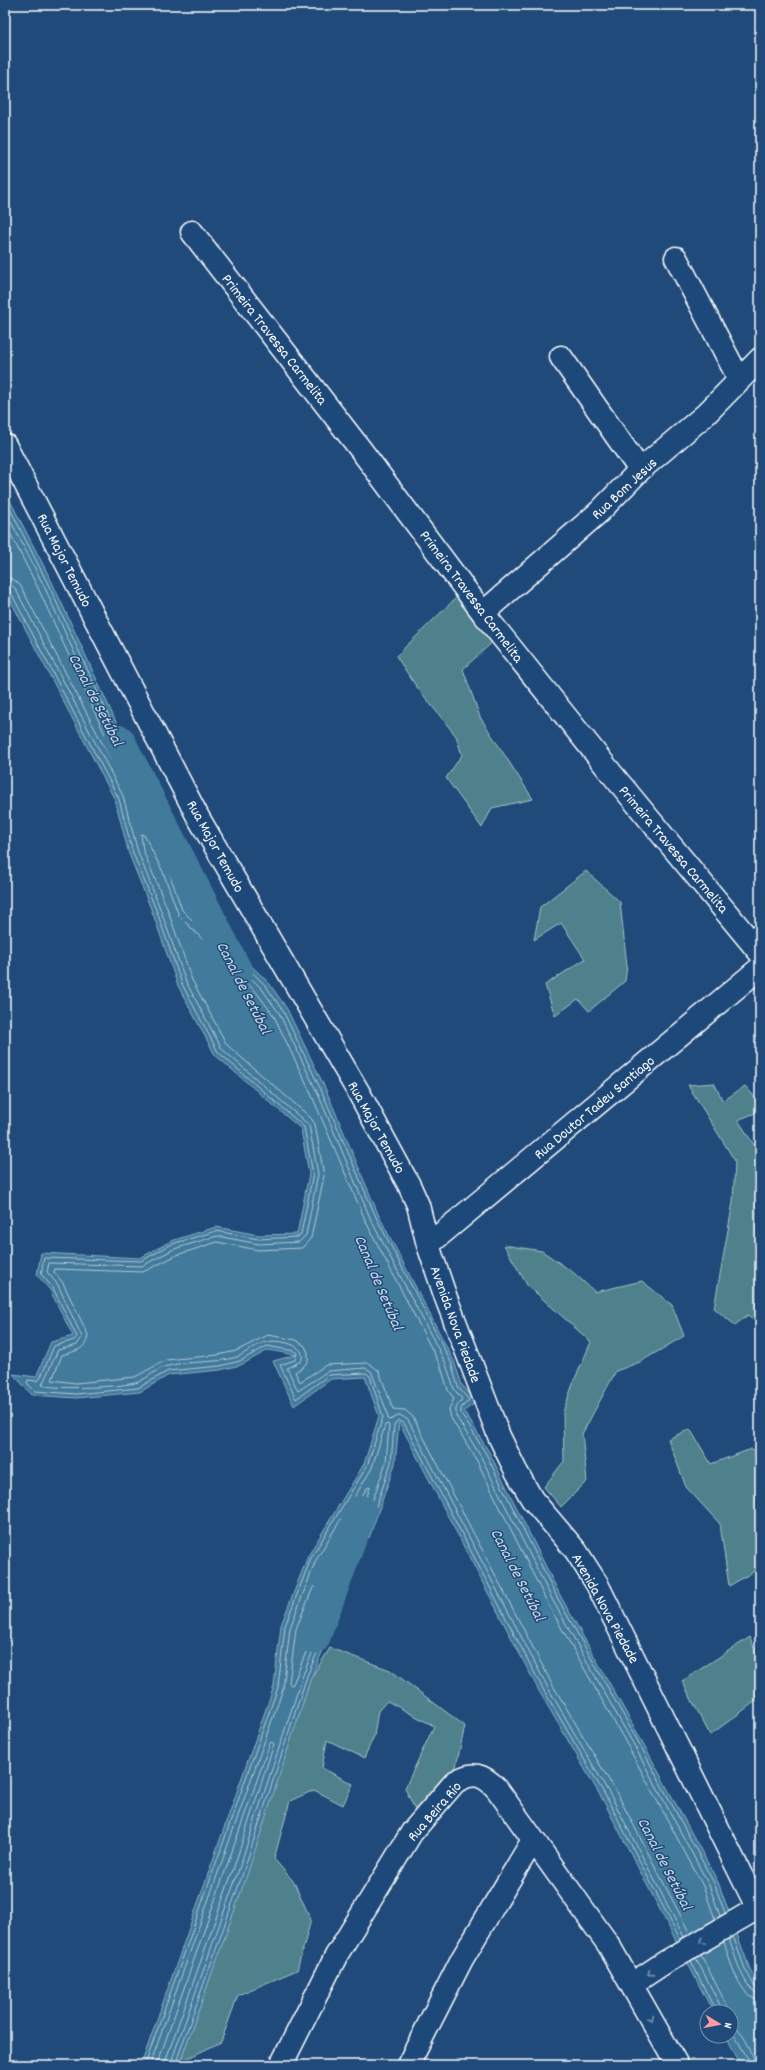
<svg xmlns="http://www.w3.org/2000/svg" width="765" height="2070" font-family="Dekko,sans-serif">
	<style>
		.green { fill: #50818c; stroke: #a8c0c6 }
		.water { fill: #427a9c; stroke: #8eafc4 }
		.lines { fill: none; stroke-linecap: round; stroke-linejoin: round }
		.shore { stroke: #b3cad7; stroke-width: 1 }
		.canal { stroke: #427a9c; stroke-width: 32 }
		.minor-casing { stroke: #fff; stroke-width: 25 }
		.minor { stroke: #1f4a7a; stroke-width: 22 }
		.oneway { stroke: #7992af }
		.labels { text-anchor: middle; stroke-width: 3; stroke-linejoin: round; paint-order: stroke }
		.street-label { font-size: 15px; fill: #fff; stroke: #1f4a7a }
		.water-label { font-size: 16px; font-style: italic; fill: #d0dee6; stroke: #1f4a7a }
	</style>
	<rect width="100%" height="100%" fill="#1f4a7a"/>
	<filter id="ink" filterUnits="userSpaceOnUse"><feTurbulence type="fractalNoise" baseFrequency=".025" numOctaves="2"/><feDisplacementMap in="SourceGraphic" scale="8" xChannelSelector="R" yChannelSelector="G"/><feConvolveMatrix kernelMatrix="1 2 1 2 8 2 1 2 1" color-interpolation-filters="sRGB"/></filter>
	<g filter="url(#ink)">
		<path class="green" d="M460,594L497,638L463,669L480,717L533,799L492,808L482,828L446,778L462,755L456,736L416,686L396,656Z
			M586,871L620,902L627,966L625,981L589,1011L578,999L555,1016L545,985L585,959L561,923L534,940L540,907Z
			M714,1083L723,1101L745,1086L760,1103V1111L738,1120L760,1154V1326L748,1315L735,1325L714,1308L733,1202L735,1161L688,1085Z
			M504,1245L542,1251L574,1273L595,1292L642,1281L672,1305L684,1336L640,1362L616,1371L582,1434L587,1481L561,1507L544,1487L564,1461L563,1412L574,1381L591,1342L527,1285Z
			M690,1429L711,1464L751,1449L760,1452V1568L729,1586L720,1524L686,1487L668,1439Z
			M750,1637L760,1664V1698L710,1735L682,1681Z
			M330,1648L390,1670L465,1726L455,1771L418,1816L405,1788L434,1726L387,1701L378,1711L374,1736L364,1758L327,1740L322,1768L353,1784L343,1805L314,1790L290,1801L274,1859L294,1882L311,1920L297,1970L238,1995L221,2042L180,2062L241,1891L311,1678Z"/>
		<path class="water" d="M5,491L52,582L122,735L158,831L177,866L190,906L269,983L287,1009L326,1090L379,1216L454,1361L462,1385L477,1402L464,1411L489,1452L561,1597L643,1743L718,1882L749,1967L760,1988V2065H741L726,2036H731V2012H713L604,1802L539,1691L399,1422L395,1464L369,1538L353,1539L337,1566L326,1608L336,1620L311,1678L247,1875L179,2065H141L274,1686L281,1625L308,1556L364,1464L379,1416L365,1377L331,1379L294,1406L273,1361L296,1355L268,1350L241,1365L220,1370L169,1375L140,1392L76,1398L32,1395L13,1374L36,1377L51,1342L73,1336L50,1290L37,1275L41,1253L140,1258L171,1241L216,1227L259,1235L297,1234L309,1174L301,1129L215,1055L178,986L153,914L129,854L115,800L5,590Z"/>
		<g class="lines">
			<path class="shore" d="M5,499L48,584L118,736L154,832L173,867L187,908L266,986L283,1011L322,1092L376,1217L451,1362L458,1387L469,1400L461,1408V1413L486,1454L558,1599L640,1745L714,1883L725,1913
				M5,510L44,586L113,738L150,834L168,869L182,910L262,989L279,1013L318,1094L371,1220L446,1364L454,1389L462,1399L456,1408V1416L481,1457L553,1601L635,1747L709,1885L720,1916
				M5,523L38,588L108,741L114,760H111L20,585L13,579L5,578
				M5,584H10L15,588L123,796L138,852L161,911L186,982L222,1049L309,1125L318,1174L306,1235L299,1242L259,1244L217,1236L174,1249L142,1266L49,1263L47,1272L58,1285L82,1337L77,1345L58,1350L42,1385C54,1390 127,1387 138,1382C148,1378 157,1368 168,1366C190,1360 214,1364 237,1357C247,1353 256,1344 266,1342C276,1339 309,1344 301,1361L287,1368L298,1391L328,1371L365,1368L371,1371L387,1412L388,1419L390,1420L400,1415L408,1420L547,1686L612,1798L684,1937
				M5,589L10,591L119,799L133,853L157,912L182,984L218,1052L304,1127L313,1174L301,1234L298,1237L258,1239L216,1231L172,1244L141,1261L44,1258L41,1274L53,1288L77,1337L74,1340L54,1346L40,1379L36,1381L28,1380L27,1383L35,1391L76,1394L138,1388L168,1371L220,1366L240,1361L267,1346L294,1351L297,1353L295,1360L280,1365L296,1399L329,1375L366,1373L370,1376L383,1417L367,1466L311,1558L285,1626L278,1687L145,2065
				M370,1487L359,1522L347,1524L346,1521L367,1488Z
				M314,1586L316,1588L311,1609L318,1623L293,1684L291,1685L289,1683L296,1629Z
				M690,1934L618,1795L552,1684L413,1417L405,1410L393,1409L379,1371L369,1363L326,1365L300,1382L295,1372L303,1367L308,1361V1353L305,1346L296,1340L268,1335L236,1351L218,1355L166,1360L135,1377L76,1383L52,1380L62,1355C74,1351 86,1351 88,1335L63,1283L54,1272L55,1269L143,1272L177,1255L217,1242L258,1250L302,1248L311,1238L324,1176L315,1124L310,1117L227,1045L192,980L167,908L143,850L141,834L144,835L163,872L179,916L257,993L274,1016L312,1096L366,1222L441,1367L448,1390L454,1399L449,1409L451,1418L476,1459L548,1604L630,1750L704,1888L715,1919
				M733,1936L745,1969L755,1987L760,1989
				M729,1939C734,1952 745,1994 760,1994
				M724,1942C729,1958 740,2000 760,2000
				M701,1955L726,2004L728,2012
				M696,1958L721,2007V2012
				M691,1961L716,2012
				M731,2022C740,2027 755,2055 755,2065
				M731,2029L748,2059L749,2065
				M150,2065L283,1689L290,1628L316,1560L372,1468L385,1425L388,1424L389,1426L386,1462L363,1528L347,1533L329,1563L317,1608L325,1622L303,1675L238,1872L170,2065
				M157,2065L270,1743L272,1742L274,1744L233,1870L164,2065
				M175,2065L243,1873L307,1676L331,1621L322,1608L334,1565L350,1536L367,1533L391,1463L394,1425L398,1420L404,1423L543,1689L608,1800L680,1939"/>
			<path class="canal" d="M119,741L237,972
				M314,1638L361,1511"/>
			<g class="minor-casing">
				<path id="minor" d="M192,232L361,450L483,613L612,774L760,953
					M676,258L739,379
					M561,357L640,470
					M5,445L198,817L359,1093L409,1185L418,1205L428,1245L446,1298L499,1436L516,1471L532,1499L576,1551L597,1584L760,1913
					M483,613L599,512L640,470L706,414L760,359
					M428,1245L760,968
					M632,1984L667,1961L758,1908
					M281,2065L336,1956L412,1832L455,1782C473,1771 483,1774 497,1789L608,1944L677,2065
					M408,2065L462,1959L533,1840"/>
			</g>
			<use href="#minor" class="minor"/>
		</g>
		<defs><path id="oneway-chevron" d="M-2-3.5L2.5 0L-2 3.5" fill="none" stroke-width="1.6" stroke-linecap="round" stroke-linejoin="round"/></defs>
		<g class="oneway">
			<use href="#oneway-chevron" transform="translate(702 1941) rotate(150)"/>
			<use href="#oneway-chevron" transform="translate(650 1973) rotate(147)"/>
			<use href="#oneway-chevron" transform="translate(651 2018) rotate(61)"/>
		</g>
	</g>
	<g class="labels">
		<g class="street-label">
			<text transform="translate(275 339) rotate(52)" y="5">Primeira Travessa Carmelita</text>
			<text transform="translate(624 488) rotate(-43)" y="5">Rua Bom Jesus</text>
			<text transform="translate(65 560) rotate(63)" y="5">Rua Major Temudo</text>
			<text transform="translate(472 596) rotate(53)" y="5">Primeira Travessa Carmelita</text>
			<text transform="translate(216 846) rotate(61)" y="5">Rua Major Temudo</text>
			<text transform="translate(674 849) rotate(50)" y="5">Primeira Travessa Carmelita</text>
			<text transform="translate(594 1107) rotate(-40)" y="5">Rua Doutor Tadeu Santiago</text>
			<text transform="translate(377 1127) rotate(61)" y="5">Rua Major Temudo</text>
			<text transform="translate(456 1324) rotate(70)" y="5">Avenida Nova Piedade</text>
			<text transform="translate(606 1608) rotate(61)" y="5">Avenida Nova Piedade</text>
			<text transform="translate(434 1811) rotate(-49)" y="5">Rua Beira Rio</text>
		</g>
		<g class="water-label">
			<text transform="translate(97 699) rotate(63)" y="6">Canal de Setúbal</text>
			<text transform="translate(245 987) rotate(63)" y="6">Canal de Setúbal</text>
			<text transform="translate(380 1282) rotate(67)" y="6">Canal de Setúbal</text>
			<text transform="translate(519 1574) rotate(63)" y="6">Canal de Setúbal</text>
			<text transform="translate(666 1863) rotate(63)" y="6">Canal de Setúbal</text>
		</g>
	</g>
	<rect width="765" height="2070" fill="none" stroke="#1f4a7a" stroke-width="20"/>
	<rect x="10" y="10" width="745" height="2050" fill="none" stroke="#fff" stroke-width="1.5" filter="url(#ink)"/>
	<g transform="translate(719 2024) rotate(100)"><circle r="19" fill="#1f4a7a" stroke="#7992af"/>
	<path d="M0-3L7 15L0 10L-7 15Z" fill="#ff9aa2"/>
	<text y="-6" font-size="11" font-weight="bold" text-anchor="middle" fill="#ffffff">N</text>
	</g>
</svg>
